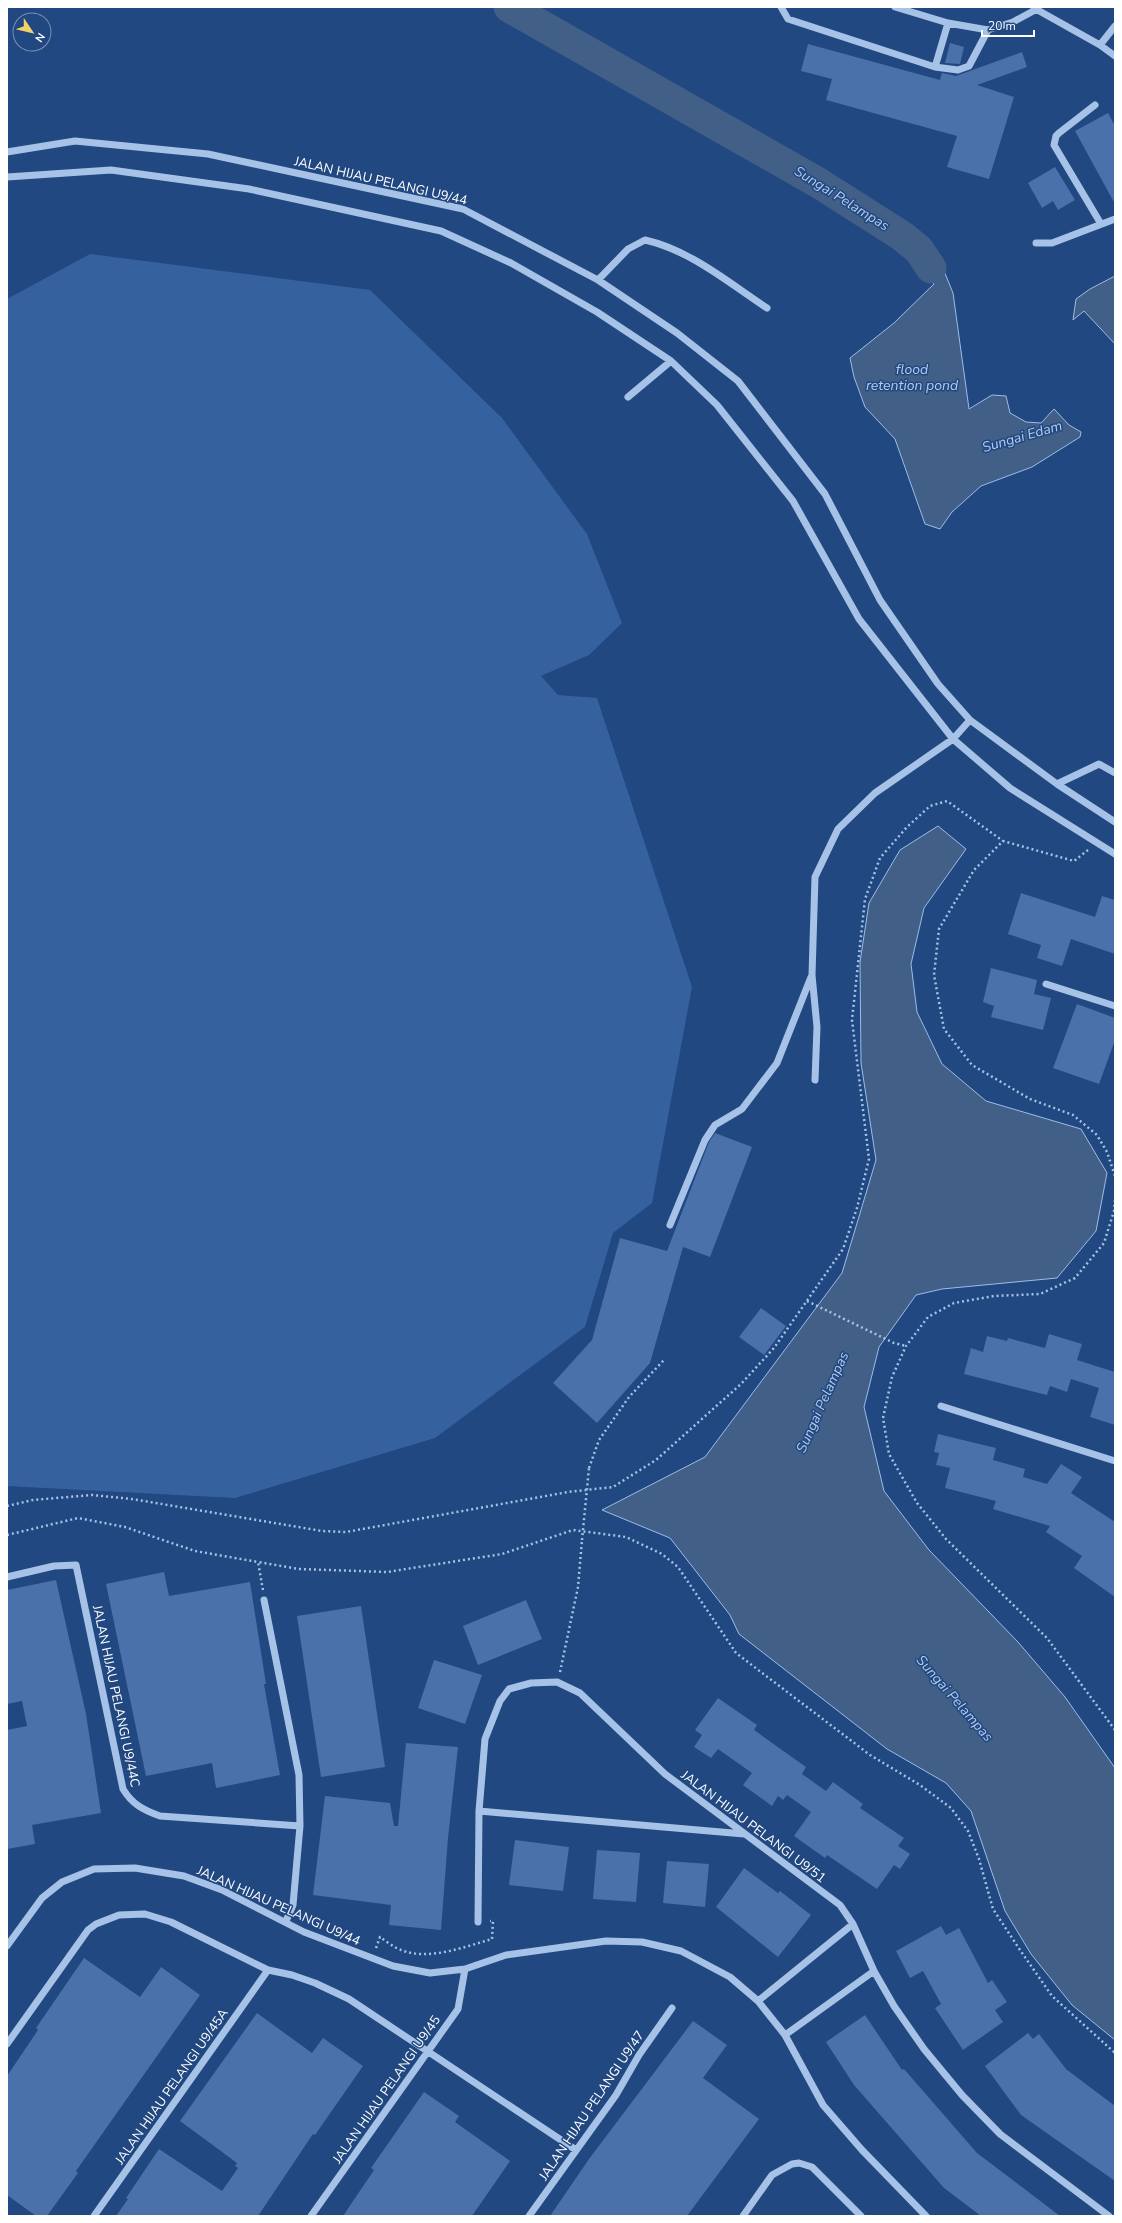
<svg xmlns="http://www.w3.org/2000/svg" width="1122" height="2223" font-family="'Nunito Sans',sans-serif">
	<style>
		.green { fill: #35619e }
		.water { fill: #425f88; stroke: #9bbde9 }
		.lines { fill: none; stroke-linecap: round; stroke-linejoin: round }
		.river { stroke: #425f88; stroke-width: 31 }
		.building { fill: #4a71a9 }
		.path { stroke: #a7c2e7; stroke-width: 2.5; stroke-dasharray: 2 3; stroke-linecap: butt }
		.minor { stroke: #a7c2e7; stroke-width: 7 }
		.path-bridge { stroke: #a7c2e7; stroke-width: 2.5; stroke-dasharray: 2 3; stroke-linecap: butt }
		.labels { text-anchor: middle; stroke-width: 3; stroke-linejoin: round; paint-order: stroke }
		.street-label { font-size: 13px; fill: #fff; stroke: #214880 }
		.water-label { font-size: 14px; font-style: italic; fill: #b2ccef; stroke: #214880 }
	</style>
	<rect width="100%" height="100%" fill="#214880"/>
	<path class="green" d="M90,254L370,290L502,418L587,534L622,623L589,655L541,676L558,695L597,698L692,987L652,1203L613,1233L585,1327L435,1438L235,1498L7,1486V299Z"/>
	<path class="water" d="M908,230L942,266L953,293L969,409L992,395L1006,396L1010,413L1026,422L1041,423L1054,409L1069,425L1081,432L1080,437L1032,467L981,486L952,512L940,529L925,524L895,439L865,407L854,377L850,358L894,323L934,284L922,266L901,242Z
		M1115,276V344L1084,311L1073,320L1076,299L1090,289Z
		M938,826L966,849L924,908L911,964L917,1012L942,1064L986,1101L1081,1129L1107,1173L1096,1231L1057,1278L942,1289L916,1295L879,1347L864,1407L884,1491L929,1550L1018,1642L1065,1697L1115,1768V2040L1072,2005L1031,1954L1005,1911L971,1811L946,1783L887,1749L739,1634L730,1615L670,1538L602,1510L705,1457L842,1273L876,1160L861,1063L860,962L869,903L900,850Z"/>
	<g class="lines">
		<path class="river" d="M509,7L817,182L902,236L919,250L931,268"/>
	</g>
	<path class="building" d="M950,43L964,47L960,64L945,63Z
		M808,44L940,80L942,73L956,76L1022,52L1027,67L977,85L1014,97L989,179L947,167L957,136L826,100L832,79L801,71Z
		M1108,113L1115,126V204L1075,131Z
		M1055,167L1075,200L1058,210L1053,201L1042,208L1028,183Z
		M1021,893L1095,917L1102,896L1115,900V954L1071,939L1062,966L1037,958L1041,945L1008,934Z
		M991,968L1037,980L1034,994L1051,998L1043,1030L991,1017L994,1006L983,1002Z
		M1077,1004L1115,1018V1040L1099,1084L1053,1068Z
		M715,1133L752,1147L710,1257L683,1247L650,1363L597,1423L553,1383L592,1340L620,1238L667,1251L709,1142Z
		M761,1308L786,1326L764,1355L739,1337Z
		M1049,1334L1082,1344L1077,1360L1115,1372V1425L1090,1417L1099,1388L1071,1379L1067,1392L1050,1386L1047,1395L964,1374L971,1348L983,1352L987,1336L1007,1341L1008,1338L1045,1348Z
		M938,1434L996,1448L993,1460L1025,1469L1023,1477L1047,1484L1061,1464L1082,1477L1071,1493L1115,1522V1597L1074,1568L1082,1556L1046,1532L1050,1526L993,1509L996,1501L945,1488L950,1468L936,1465L939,1453L934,1452Z
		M164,1572L169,1596L250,1582L266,1684H264L280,1775L216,1788L212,1763L146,1776L106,1584Z
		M56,1580L86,1714L101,1813L32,1825L35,1844L7,1849V1730L27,1726L22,1701L7,1704V1590Z
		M526,1600L542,1639L478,1665L463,1626Z
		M361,1606L385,1767L321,1777L297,1616Z
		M434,1660L482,1675L465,1724L418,1708Z
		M718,1698L757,1725L754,1730L806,1767L802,1774L826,1791L833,1782L863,1804L860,1808L904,1838L898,1846L910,1854L900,1869L894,1865L877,1889L827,1855L825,1858L794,1836L811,1812L787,1795L783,1800L778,1796L772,1806L743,1785L752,1773L718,1749L711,1758L694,1747L702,1735L695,1730Z
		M406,1743L458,1747L448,1838L441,1930L389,1925L391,1905L313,1895L325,1796L390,1803L394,1826H398Z
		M515,1840L569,1847L563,1891L509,1885Z
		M597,1850L640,1853L636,1902L593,1899Z
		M667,1861L709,1864L705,1907L663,1903Z
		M744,1868L778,1893L780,1891L811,1915L778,1957L716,1907Z
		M941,1926L946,1935L959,1928L988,1983L992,1980L1007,2002L995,2010L1003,2022L963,2050L935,2008L941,2004L923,1971L910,1978L896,1951Z
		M84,1958L140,1997L161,1967L200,1995L76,2171L78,2173L47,2216H36L7,2195V2076L38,2030L36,2028Z
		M257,2013L312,2053L323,2038L363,2066L315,2135L313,2134L258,2216H116L128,2199L126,2198L159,2149L222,2191L238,2168L235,2166L237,2163L180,2121Z
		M865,2015L902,2070L904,2069L977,2153L1060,2216H981L944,2188L854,2085L826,2042Z
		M693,2021L727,2045L703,2078L759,2119L687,2216H550L589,2159Z
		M1028,2033L1033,2039L1039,2034L1066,2069L1115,2106V2181L1021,2115L985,2066Z
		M424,2092L459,2116L455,2122L510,2161L472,2216H343L374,2170L371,2168Z"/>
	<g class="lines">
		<path class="path" d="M1088,850L1074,861L1003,841L974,870L939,929L934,975L944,1029L972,1065L1030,1099L1073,1115L1097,1135L1107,1152L1115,1176
			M1115,1200L1114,1211L1104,1243L1075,1278L1040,1294L994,1296L954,1303L928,1317L906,1346L892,1377L883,1418L889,1454L917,1503L946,1539L1047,1638L1115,1730
			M807,1301L894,1343L906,1346
			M589,1468L599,1440L629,1397L664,1360
			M7,1506L33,1500L92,1495L132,1499L322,1531L346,1532L568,1492L613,1487L656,1460L741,1384L774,1348L843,1249L857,1208L869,1159L852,1020L865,899L880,858L907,827L930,806L947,801L1003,841
			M7,1535L78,1518L125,1527L195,1551L258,1562
			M263,1590L258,1562L299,1569L387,1572L502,1554L573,1530L626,1537L662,1554L678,1567L736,1653L870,1755L920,1785L951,1808L968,1831L979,1859L993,1909L1020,1950L1052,1996L1115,2053
			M560,1672L578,1587L582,1540
			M376,1948L380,1937C386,1941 393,1947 401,1950C429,1961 464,1947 492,1939L493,1921H490"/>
		<path class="minor" d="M781,7L788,19L935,67L958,70L969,66L988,30
			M895,7L948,23L988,30L1013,22L1037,9
			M1034,8L1100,45L1115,56
			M1100,45L1115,26
			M935,67L948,23
			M1095,105L1059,133L1056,136L1054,145L1101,224
			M7,152L75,141L208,154L463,209L598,280L677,333L738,381L825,494L880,600L938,684L970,720L1057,784L1115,822
			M7,177L111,170L249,189L441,231L511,263L597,312L671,361L717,405L793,501L859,619L953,739L1010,788L1115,854
			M1036,243H1052L1115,219
			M598,280L628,249L645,240C690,250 729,283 767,308
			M628,397L671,361
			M1057,784L1099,764L1115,773
			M1046,984L1115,1006
			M815,1080L817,1027L812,975L815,877L838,829L875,793L953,739L970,720
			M670,1225L705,1140L715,1125L742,1109L777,1063L811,977
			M941,1406L1115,1461
			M7,1577L54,1566L76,1565L123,1789C132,1804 143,1810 160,1816L300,1826
			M264,1600L299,1775L300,1826L293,1905L286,1921
			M479,1811L744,1834
			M478,1922L479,1811L485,1739L500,1701L509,1689L531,1683L557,1682L580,1693L665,1774L840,1905L853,1924L874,1971L894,2006L924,2049L962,2095L1000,2134L1109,2216
			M7,1946L42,1898L62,1882L94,1869L135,1868L184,1876L222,1890L304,1932L393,1966L430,1973L465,1969L506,1955L606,1941L642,1942L681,1951L730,1977L758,2001L785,2035L823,2105L862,2150L926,2216
			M758,2001L853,1924
			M785,2035L874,1971
			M7,2044L88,1930L96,1924L119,1915L145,1914L171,1922L268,1970L292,1975L315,1983L349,1999L576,2150
			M94,2216L268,1970
			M311,2216L458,2009L465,1969
			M529,2216L616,2095L639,2055L672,2008
			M743,2216L772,2175L792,2164L799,2163L812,2167L861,2216"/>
		<path class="path-bridge" d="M582,1540L589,1468"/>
	</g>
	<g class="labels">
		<g class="street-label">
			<text transform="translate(381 180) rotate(13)" y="5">JALAN HIJAU PELANGI U9/44</text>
			<text transform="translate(117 1696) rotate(78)" y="5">JALAN HIJAU PELANGI U9/44C</text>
			<text transform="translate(754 1826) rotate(37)" y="5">JALAN HIJAU PELANGI U9/51</text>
			<text transform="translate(279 1905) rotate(24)" y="5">JALAN HIJAU PELANGI U9/44</text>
			<text transform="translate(171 2086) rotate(-55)" y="5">JALAN HIJAU PELANGI U9/45A</text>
			<text transform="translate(386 2089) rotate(-55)" y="5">JALAN HIJAU PELANGI U9/45</text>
			<text transform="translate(591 2105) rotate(-56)" y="5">JALAN HIJAU PELANGI U9/47</text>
		</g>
		<g class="water-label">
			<text transform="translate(842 198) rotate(32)" y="5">Sungai Pelampas</text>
			<text x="912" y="374">flood<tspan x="912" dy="16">retention pond</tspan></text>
			<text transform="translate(1022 436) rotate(-16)" y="5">Sungai Edam</text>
			<text transform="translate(822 1402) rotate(-66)" y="5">Sungai Pelampas</text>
			<text transform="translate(955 1698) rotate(49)" y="5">Sungai Pelampas</text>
		</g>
	</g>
	<rect width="1122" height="2223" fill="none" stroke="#ffffff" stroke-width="16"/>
	<g transform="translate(32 32) rotate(125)"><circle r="19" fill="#214880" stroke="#7a91b3"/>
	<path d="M0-3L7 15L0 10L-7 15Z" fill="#f4d068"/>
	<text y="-6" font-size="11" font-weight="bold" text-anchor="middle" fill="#ffffff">N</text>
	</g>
	<path d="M982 30v6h52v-6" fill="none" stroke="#ffffff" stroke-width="2"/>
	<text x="988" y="30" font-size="12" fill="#ffffff" stroke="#214880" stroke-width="3" paint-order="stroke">20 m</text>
</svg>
